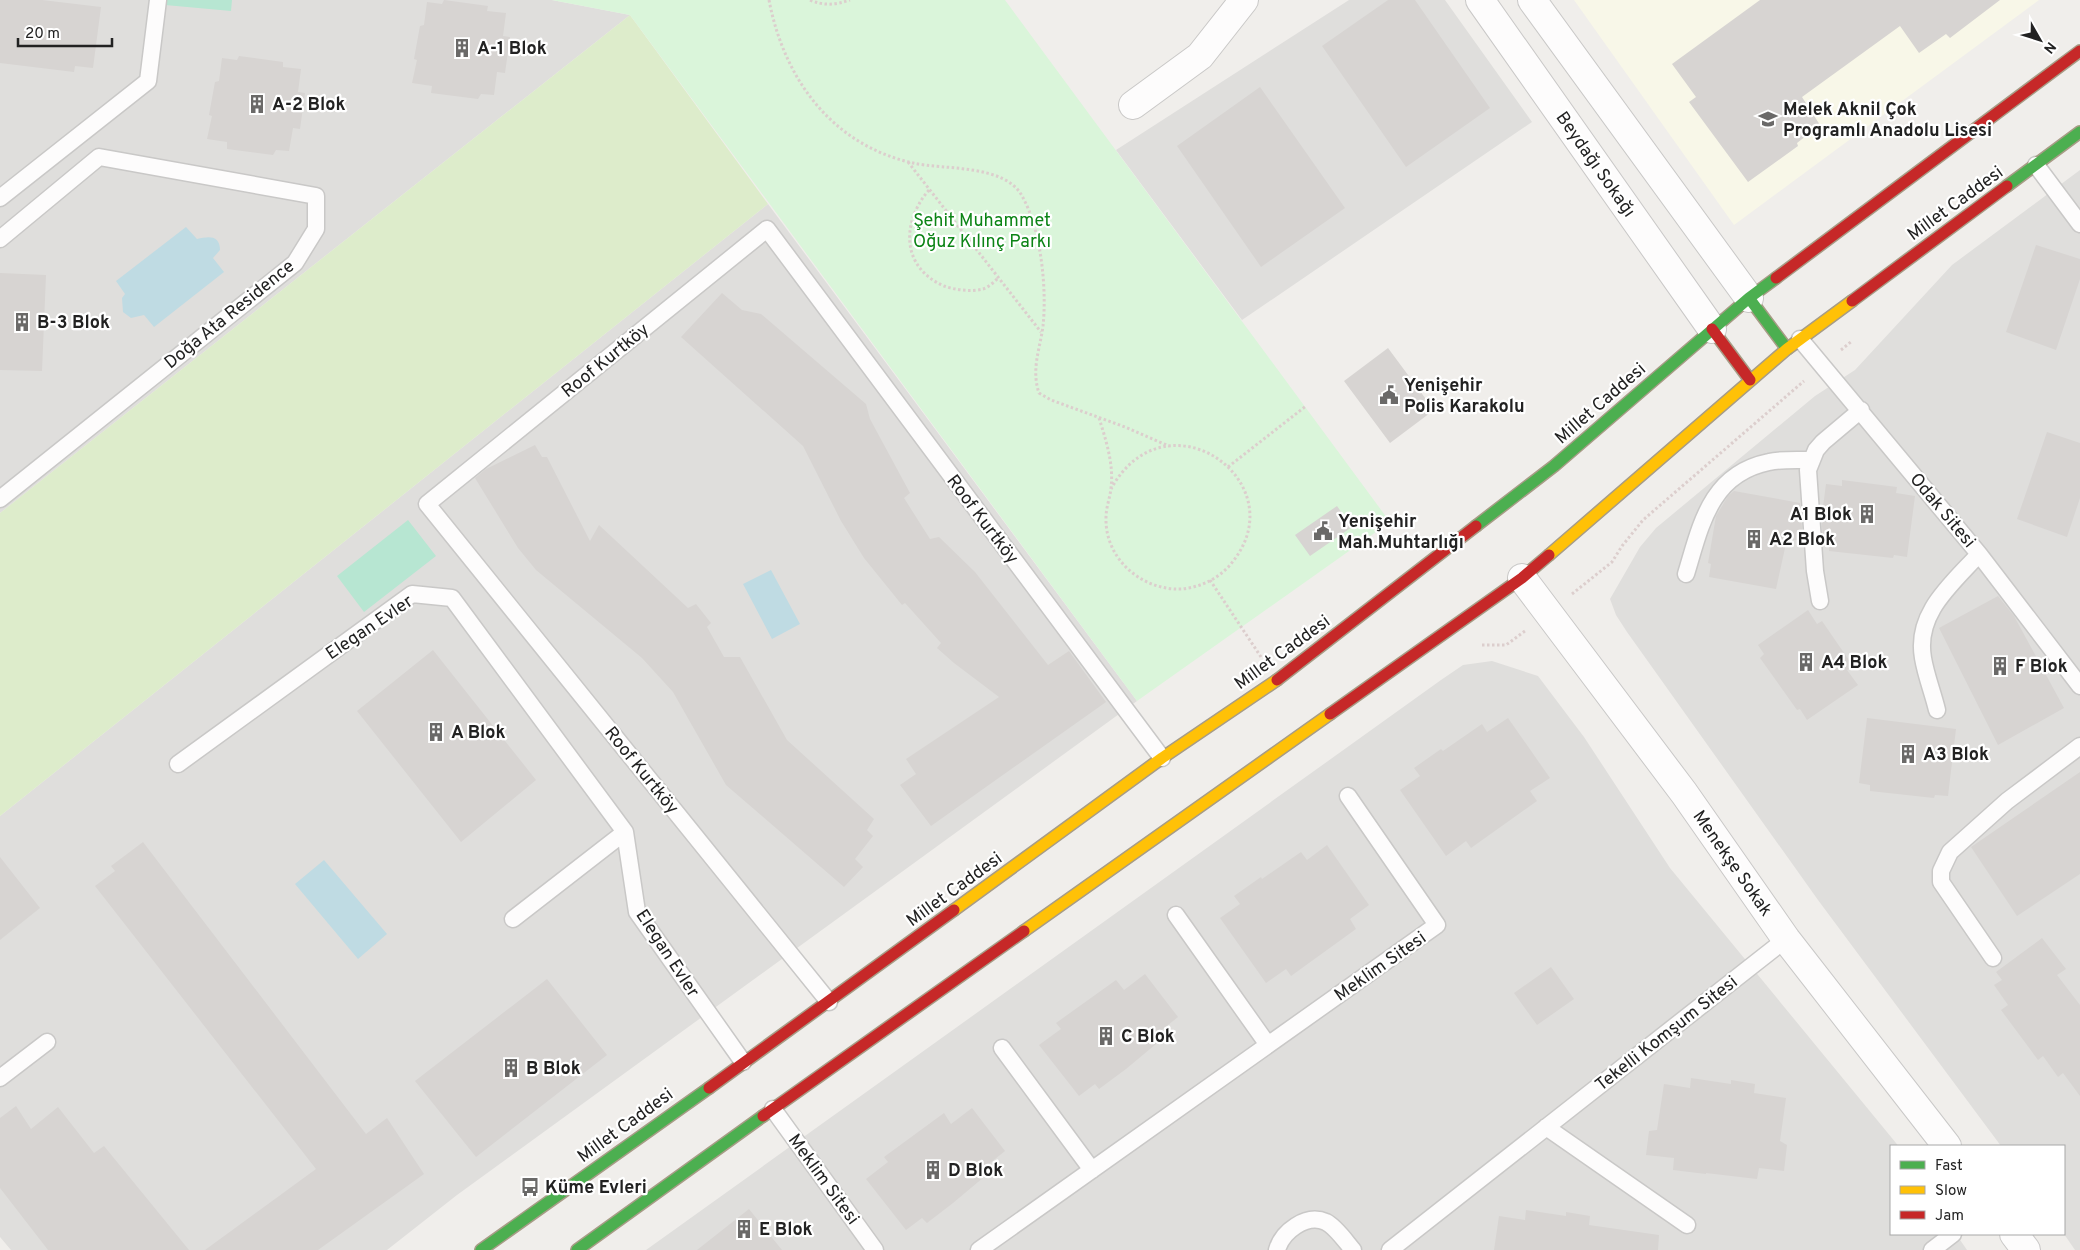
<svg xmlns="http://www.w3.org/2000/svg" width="2080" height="1250" font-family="Overpass,sans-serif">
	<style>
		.residential { fill: #dfdedc }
		.education { fill: #f8f7e8 }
		.grass { fill: #ddeccb }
		.park { fill: #daf5da }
		.pitch { fill: #b7e6d2 }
		.water { fill: #bfdbe3 }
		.building { fill: #d7d4d2 }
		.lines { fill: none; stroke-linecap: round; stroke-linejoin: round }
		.lane-casing { stroke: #c9c8c7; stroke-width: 19 }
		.street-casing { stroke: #c9c8c7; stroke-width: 30 }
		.fast-casing { stroke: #a79c86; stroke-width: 14 }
		.slow-casing { stroke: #a79c86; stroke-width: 14 }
		.jam-casing { stroke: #a79c86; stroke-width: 14 }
		.path { stroke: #dccecd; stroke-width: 3; stroke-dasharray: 2.5 2.5; stroke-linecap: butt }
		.lane { stroke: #fdfcfc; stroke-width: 16 }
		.street { stroke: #fdfcfc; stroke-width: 28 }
		.fast { stroke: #4caf50; stroke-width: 11 }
		.slow { stroke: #ffc107; stroke-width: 11 }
		.jam { stroke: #c62828; stroke-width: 11 }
		.labels { text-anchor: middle; stroke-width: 4.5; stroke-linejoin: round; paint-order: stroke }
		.poi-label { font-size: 18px; font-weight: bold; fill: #222; stroke: #fff; text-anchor: start }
		.street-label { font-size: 18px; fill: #222; stroke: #fff }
		.park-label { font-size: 18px; fill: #0c8416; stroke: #fff }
	</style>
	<rect width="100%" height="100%" fill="#f0eeeb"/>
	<path class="residential" d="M0,0H552L630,15L0,513Z
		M1349,0H1445L1532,122L1242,320L1116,150Z
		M2080,170V1250H2075L2064,1234V1146H2001L1818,900L1627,632L1616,615L1610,599L1640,547L1656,528L1815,396L1855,370L1952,265Z
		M768,204L1137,701L457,1195L387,1250H11L0,1237V816Z
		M1492,661L1538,676L1584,737L1670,868L1896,1143L1898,1146H1891V1234H1956L1967,1250H646L1441,680L1463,665Z"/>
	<path class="education" d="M1574,0H2039L1734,225Z"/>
	<path class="grass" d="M630,15L768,204L0,816V513Z"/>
	<path class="park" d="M552,0H1005L1390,522L1137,701L630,15Z"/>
	<path class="pitch" d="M165,0H232L231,11L165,5Z
		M408,520L436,556L364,612L337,576Z"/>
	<path class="water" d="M186,227L197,239C209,236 220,235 220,250L213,258L224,272L154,327L144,315L131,318L123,312L122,298L125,294L116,281Z
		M771,570L800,624L772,639L743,584Z
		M324,860L387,934L358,959L295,884Z"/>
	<path class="building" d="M0,0H42L101,7L93,68L75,66L74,72L0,63Z
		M444,0L488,6L487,11L506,13L503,36L510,37L505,73L497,72L494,95L481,94L478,99L431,93L432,86L412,83L417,60L414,59L420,26L424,25L427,2L442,4Z
		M1388,0H1415L1490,108L1406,167L1322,46Z
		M1760,0H2000L1950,38L1946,34L1919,53L1900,26L1802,97L1820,125L1797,143L1798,146L1748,182L1689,102L1696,97L1672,64Z
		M239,56L283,62V67L301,69L298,92L305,93L300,129L293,128L289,151L276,150L273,155L227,149V142L207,139L212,116L209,115L215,82L219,81L222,58L237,60Z
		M1260,87L1345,208L1261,267L1177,146Z
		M2036,245L2080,259V279L2056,350L2006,332Z
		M0,273L46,275L42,371L0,370Z
		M722,293L742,310L761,314L866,404L870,419L910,493L904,498L930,539L939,537L975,572L1048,665L1069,651L1106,702L931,826L900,785L916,774L906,759L999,697L954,663L937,648L941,643L905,603L902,605L864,558L841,521L803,446L681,337Z
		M1388,348L1434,410L1390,443L1344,381Z
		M2047,432L2080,443V498L2067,537L2017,519Z
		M535,445L542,457H547L590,541L599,525L688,608L696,604L711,623L707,627L724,657H740L787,740L874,819L867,830L873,836L855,859L863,867L844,887L726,785L673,692L642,658L536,570L518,548L475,478L486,469Z
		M1842,480L1897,487L1896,493L1915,496L1907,557L1894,555L1893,558L1829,551V545L1823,544L1821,507H1823L1826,484L1842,486Z
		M1734,491L1800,503L1803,541L1787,539L1776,589L1709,577L1711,564L1708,563L1716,516L1728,496Z
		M1337,506L1352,527L1310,556L1295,535Z
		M1998,596L2014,616L2064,708L1998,745L1939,628Z
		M1808,610L1817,624L1822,621L1853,666L1847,670L1858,685L1807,720L1800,709L1797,710L1760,658L1764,654L1758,645Z
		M433,650L536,780L461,842L357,711Z
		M1508,718L1550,778L1530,791L1537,801L1471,848L1466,841L1446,856L1400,790L1420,776L1414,768L1441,749L1443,751L1482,724L1487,732Z
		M1867,718L1956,729L1948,796L1935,795L1934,798L1870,791V785L1859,783Z
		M2080,772V874L2017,916L1971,847Z
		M143,842L366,1134L387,1118L424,1174L318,1250H205L316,1169L95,886L115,871L111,866Z
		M1327,845L1369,905L1350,919L1356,929L1291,976L1286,969L1266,983L1220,918L1240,904L1234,896L1261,877L1262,879L1301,852L1307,860Z
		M0,857L40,908L0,940Z
		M2042,938L2066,969L2057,975L2080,1005V1096L2063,1073L2058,1077L2043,1056L2038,1060L2001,1010L2008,1005L1994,985L2002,980L1996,972Z
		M1551,967L1574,999L1537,1025L1514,993Z
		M1145,974L1178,1017L1158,1033L1162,1039L1126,1069L1099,1089L1095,1084L1079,1096L1039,1045L1061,1029L1056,1023L1116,980L1124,990Z
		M547,979L607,1055L476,1157L415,1081Z
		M1691,1078L1731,1084V1080L1755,1084L1754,1093L1786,1098L1780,1141L1787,1145L1784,1171L1759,1168L1757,1179L1706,1173V1174L1673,1170L1674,1158L1646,1155L1649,1131L1657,1130L1664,1084L1690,1088Z
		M16,1106L31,1129L58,1107L94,1153L104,1146L189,1250H48L0,1188V1118Z
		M972,1108L1005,1151L985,1167L990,1172L953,1203L927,1223L922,1218L906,1230L866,1179L888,1162L884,1157L944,1113L951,1124Z
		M749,1209L782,1250H697Z
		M1526,1210L1566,1216V1212L1590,1216L1589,1225L1659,1235L1658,1250H1494L1499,1216L1525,1220Z"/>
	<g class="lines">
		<g class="lane-casing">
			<path id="lane" d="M2036,165L2080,224
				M0,198L148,81L158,0
				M0,239L99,157L316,196V229L295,263L0,499
				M1800,339L1979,554L2080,686
				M1686,574C1701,525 1710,474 1769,462C1782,459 1797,460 1811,460
				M1820,601L1815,571L1808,470L1816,450L1823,442L1861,410
				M1937,710C1933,693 1926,676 1923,658C1915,613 1952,584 1979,554
				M178,764L412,594L452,598L625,832L637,912L743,1062
				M1176,915L1268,1045
				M513,919L625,832
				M1993,958L1941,882V871L1950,852L2007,801L2080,746
				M829,1002L427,504L767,229L1162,758
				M1002,1048L1092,1170
				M0,1078L47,1042
				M773,1109L875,1250
				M1546,1127L1687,1225
				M979,1250L1437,925L1348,796
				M1277,1250C1282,1232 1306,1213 1326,1222C1336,1227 1346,1242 1353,1250
				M1390,1250L1786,939
				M1932,1250L1953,1234"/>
		</g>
		<g class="street-casing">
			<path id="street" d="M1480,0L1712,329
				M1532,0L1749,298
				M1133,105L1200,56L1244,0
				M1522,578L1684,793L1786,939L1947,1146
				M2014,1234L2026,1250"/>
		</g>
		<g class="fast-casing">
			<path id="fast" d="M2007,186L2080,132
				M1749,298L1787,349
				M1476,526L1554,466L1749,298L1776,278
				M481,1250L709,1088
				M577,1250L763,1116"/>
		</g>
		<g class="slow-casing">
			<path id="slow" d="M1549,555L1787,349L1852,301
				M954,910L1162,758L1277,680
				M1024,931L1330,714"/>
		</g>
		<g class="jam-casing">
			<path id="jam" d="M1776,278L2080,51
				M1852,301L2007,186
				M1712,329L1750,380
				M1277,680L1476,526
				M1330,714L1522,578L1549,555
				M709,1088L954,910
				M763,1116L1024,931"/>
		</g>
		<path class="path" d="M769,0C784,79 832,145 913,163C944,170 1005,164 1022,196C1041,229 1047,288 1043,326C1040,349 1031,369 1039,393L1051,400L1125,427L1169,446
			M810,0C824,6 835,5 850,0
			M908,162L1041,332
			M929,190C902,221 900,267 944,286C955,290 971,292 983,289C989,287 994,282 998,278
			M1841,350L1852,341
			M1099,418C1106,440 1114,465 1111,488C1110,498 1106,507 1106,518C1105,559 1142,591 1182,589C1202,587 1222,577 1234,560C1295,480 1165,390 1111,489
			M1228,467L1306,406
			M1210,580L1261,657
			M1572,594L1612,562L1622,546L1643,520L1804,381
			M1482,645H1506L1525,631"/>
		<use href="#lane" class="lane"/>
		<use href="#street" class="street"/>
		<use href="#fast" class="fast"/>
		<use href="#slow" class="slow"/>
		<use href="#jam" class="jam"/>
	</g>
	<defs>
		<g id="building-bare" transform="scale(1.5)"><path d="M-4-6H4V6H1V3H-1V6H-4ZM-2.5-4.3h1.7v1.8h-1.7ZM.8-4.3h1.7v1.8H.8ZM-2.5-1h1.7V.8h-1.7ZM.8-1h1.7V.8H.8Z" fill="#6a6968" stroke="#fff" stroke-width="2.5" paint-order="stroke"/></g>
		<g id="school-bare" transform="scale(1.5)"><path d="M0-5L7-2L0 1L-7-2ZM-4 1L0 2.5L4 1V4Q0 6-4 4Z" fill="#6a6968" stroke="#fff" stroke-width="2.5" paint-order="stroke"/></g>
		<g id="civic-bare" transform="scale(1.5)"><path d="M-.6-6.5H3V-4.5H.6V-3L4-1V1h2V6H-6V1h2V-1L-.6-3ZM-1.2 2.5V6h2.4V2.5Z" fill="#6a6968" stroke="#fff" stroke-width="2.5" paint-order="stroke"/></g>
		<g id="bus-bare" transform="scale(1.5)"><path d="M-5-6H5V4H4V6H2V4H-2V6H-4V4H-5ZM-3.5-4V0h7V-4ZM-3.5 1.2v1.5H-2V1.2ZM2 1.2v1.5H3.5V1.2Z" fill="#6a6968" stroke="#fff" stroke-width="2.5" paint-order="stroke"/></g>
	</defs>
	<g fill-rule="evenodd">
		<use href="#building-bare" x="462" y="48"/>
		<use href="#building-bare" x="257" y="104"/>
		<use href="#school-bare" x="1768" y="119"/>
		<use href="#building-bare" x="22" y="322"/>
		<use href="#civic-bare" x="1389" y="395"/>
		<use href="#building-bare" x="1867" y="514"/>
		<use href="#civic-bare" x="1323" y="531"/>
		<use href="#building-bare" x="1754" y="539"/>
		<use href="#building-bare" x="1806" y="662"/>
		<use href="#building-bare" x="2000" y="666"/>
		<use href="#building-bare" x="436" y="732"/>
		<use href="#building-bare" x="1908" y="754"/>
		<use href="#building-bare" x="1106" y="1036"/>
		<use href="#building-bare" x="511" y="1068"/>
		<use href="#building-bare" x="933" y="1170"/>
		<use href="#bus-bare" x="530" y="1187"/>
		<use href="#building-bare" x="744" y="1229"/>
	</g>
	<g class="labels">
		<g class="poi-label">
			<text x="477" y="54">A-1 Blok</text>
			<text x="272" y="110">A-2 Blok</text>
			<text x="1783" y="115">Melek Aknil Çok<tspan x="1783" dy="21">Programlı Anadolu Lisesi</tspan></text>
			<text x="37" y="328">B-3 Blok</text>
			<text x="1404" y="391">Yenişehir<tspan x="1404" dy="21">Polis Karakolu</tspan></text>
			<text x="1852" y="520" text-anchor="end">A1 Blok</text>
			<text x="1338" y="527">Yenişehir<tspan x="1338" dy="21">Mah.Muhtarlığı</tspan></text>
			<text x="1769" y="545">A2 Blok</text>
			<text x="1821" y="668">A4 Blok</text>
			<text x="2015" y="672">F Blok</text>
			<text x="451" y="738">A Blok</text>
			<text x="1923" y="760">A3 Blok</text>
			<text x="1121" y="1042">C Blok</text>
			<text x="526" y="1074">B Blok</text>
			<text x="948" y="1176">D Blok</text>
			<text x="545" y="1193">Küme Evleri</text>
			<text x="759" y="1235">E Blok</text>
		</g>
		<g class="street-label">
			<text transform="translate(1596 164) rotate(55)" y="6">Beydağı Sokağı</text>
			<text transform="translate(1955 203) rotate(-36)" y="6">Millet Caddesi</text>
			<text transform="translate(229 314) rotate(-39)" y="6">Doğa Ata Residence</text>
			<text transform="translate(605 360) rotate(-39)" y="6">Roof Kurtköy</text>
			<text transform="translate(1600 403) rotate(-41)" y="6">Millet Caddesi</text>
			<text transform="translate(1943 510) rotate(50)" y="6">Odak Sitesi</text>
			<text transform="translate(983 519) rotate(53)" y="6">Roof Kurtköy</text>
			<text transform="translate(369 627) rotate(-34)" y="6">Elegan Evler</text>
			<text transform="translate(1282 652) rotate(-36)" y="6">Millet Caddesi</text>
			<text transform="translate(642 770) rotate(51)" y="6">Roof Kurtköy</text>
			<text transform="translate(1733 863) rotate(55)" y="6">Menekşe Sokak</text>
			<text transform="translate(954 889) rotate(-36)" y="6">Millet Caddesi</text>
			<text transform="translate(668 953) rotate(57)" y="6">Elegan Evler</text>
			<text transform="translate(1380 966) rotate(-35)" y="6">Meklim Sitesi</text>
			<text transform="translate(1666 1033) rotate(-38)" y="6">Tekelli Komşum Sitesi</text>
			<text transform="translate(625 1125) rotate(-36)" y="6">Millet Caddesi</text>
			<text transform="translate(824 1179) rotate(54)" y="6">Meklim Sitesi</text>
		</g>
		<g class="park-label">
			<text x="982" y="226">Şehit Muhammet<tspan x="982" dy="21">Oğuz Kılınç Parkı</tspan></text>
		</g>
	</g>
	<rect x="1890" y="1145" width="175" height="90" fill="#ffffff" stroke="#a7a7a7"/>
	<rect x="1900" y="1161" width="25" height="8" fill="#4caf50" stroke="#a7a7a7"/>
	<text x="1935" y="1170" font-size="15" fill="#222222">Fast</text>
	<rect x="1900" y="1186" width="25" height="8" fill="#ffc107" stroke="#a7a7a7"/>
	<text x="1935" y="1195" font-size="15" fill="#222222">Slow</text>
	<rect x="1900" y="1211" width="25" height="8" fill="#c62828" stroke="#a7a7a7"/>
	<text x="1935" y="1220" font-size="15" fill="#222222">Jam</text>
	<g transform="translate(2040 40) rotate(129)" stroke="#ffffff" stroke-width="4" paint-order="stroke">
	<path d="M0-4L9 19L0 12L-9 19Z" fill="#222222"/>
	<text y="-8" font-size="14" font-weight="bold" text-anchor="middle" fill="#222222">N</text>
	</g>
	<path d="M18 38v8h94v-8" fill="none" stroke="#222222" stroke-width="2.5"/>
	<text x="25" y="38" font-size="15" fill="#222222" stroke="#ffffff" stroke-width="4" paint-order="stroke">20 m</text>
</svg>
